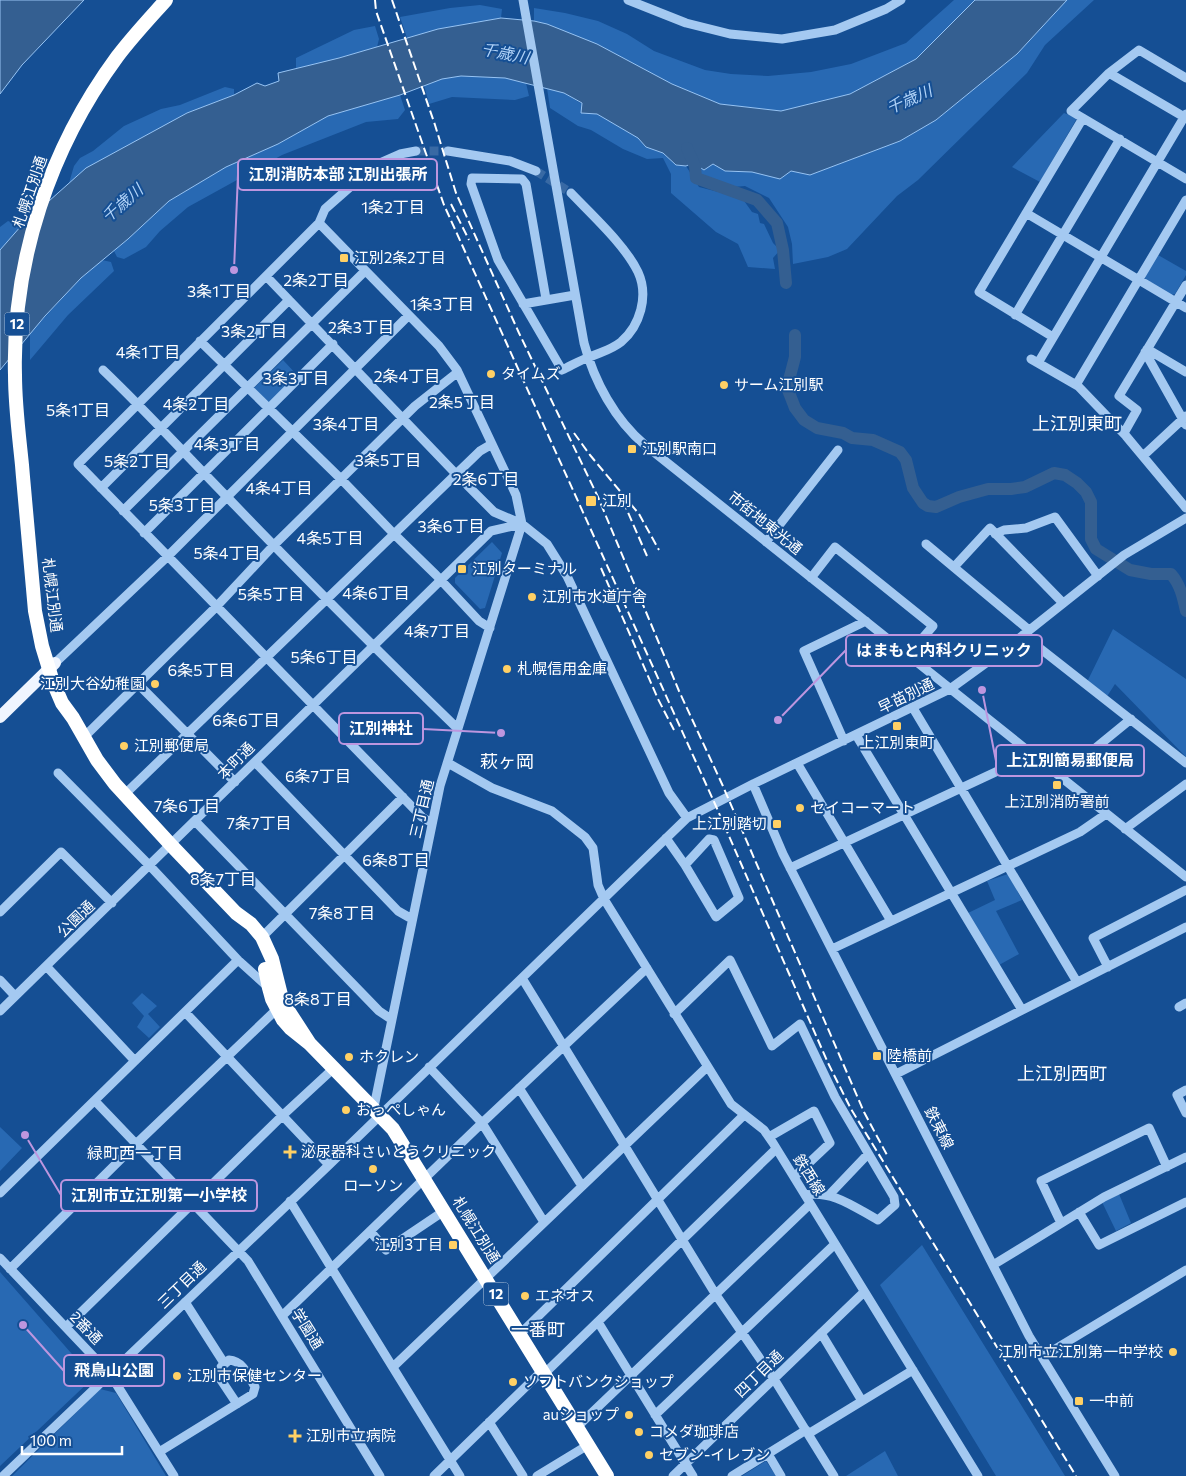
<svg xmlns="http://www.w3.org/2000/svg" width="1186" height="1476" font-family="Commissioner,'Noto Sans JP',sans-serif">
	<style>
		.green { fill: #2869b3 }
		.water { fill: #345f91; stroke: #97c4f4 }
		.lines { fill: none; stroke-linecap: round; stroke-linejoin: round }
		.river { stroke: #345f91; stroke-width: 12 }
		.minor-tunnel { stroke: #3869a4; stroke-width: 9; stroke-dasharray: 9 4.5; stroke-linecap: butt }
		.minor { stroke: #a4c9f1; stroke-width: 9 }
		.major { stroke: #eff5ff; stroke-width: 12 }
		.highway { stroke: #fff; stroke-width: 14 }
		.rail { stroke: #fff; stroke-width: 2; stroke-dasharray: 9 4; stroke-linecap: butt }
		.poi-dot { fill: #ffd065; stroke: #154f94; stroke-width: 2 }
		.labels { text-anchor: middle; stroke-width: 4; stroke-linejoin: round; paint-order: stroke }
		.shield { fill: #154f94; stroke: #b9cadf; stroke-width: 1 }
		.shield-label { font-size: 14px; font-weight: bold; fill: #fff }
		.street-label { font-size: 15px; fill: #fff; stroke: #154f94 }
		.poi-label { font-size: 15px; fill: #fff; stroke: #154f94; text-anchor: start }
		.water-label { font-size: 16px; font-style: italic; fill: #b1d3f8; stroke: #154f94 }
		.neighbourhood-label { font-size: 16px; fill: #fff; stroke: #154f94 }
		.quarter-label { font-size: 18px; fill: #fff; stroke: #154f94 }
		.leader { fill: none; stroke: #bd96df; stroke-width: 2 }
		.callout-dot { fill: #bd96df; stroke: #154f94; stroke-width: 2 }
		.callout { fill: #154f94; stroke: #bd96df; stroke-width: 2 }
		.callout-label { font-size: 16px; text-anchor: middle; font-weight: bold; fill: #fff }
	</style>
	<rect width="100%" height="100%" fill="#154f94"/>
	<path class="green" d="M954,0H975L916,59L850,94L781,111L720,104L672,84L597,44L547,24L534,21V8L565,13L598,21L627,34L654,51L705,70L731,74L768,76L811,72L851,64L906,43Z
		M1067,0H1094L1045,45L1027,73L918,180L897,196L847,249L828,257L793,264L792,244L788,227L769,198L745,186L733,187L720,183L715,179L698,176L697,165L704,170L713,164L725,171L752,172L780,179L791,171L810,175L900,141L936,120L1017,54Z
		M480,5L502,9L501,18L438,29L407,38L400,17L450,8Z
		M375,26L379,39L377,47L296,70V58L354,30Z
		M461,76L505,78L526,83L529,96L515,100L452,97L429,104L424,85L442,79Z
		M225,87L234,89V95L187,113L69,183L74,166L80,158L93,151L124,126L161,109L180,105Z
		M547,88L564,93L582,104V113L597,114L638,138L646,147L663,153L676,165L686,166L699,187L742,198L752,212L758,214L760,223L764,224L773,243L780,250L773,258L775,269L748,267L738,244L716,232L671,193V174L663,158L647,159L623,149L591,130L578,126L550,108Z
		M400,95L405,110L398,119L366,122L282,155L188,207L160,231L146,247L124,259L117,257L114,251L169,201L226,167L278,144L328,116Z
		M1064,113L1077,118L1040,182L1012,167Z
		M8,221L21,226L0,250V227Z
		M1158,255L1186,271V275L1175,294L1171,295L1145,279L1146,273Z
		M102,260L111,262L114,271L68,315L30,360V333L81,278Z
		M283,360L297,375L269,404L254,388Z
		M492,542L502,553L485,608L480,609L455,583V578Z
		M1113,629L1186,679V757L1115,684L1106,698L1087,682Z
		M1008,874L1022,900L996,911L1019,954L999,965L968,913L995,900L987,881Z
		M142,993L157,1006L148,1014L160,1027L149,1038L137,1027L144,1016L132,1003Z
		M0,1127L22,1148L0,1171Z
		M1119,1194L1131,1223L1116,1231L1102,1202Z
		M922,1245L1065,1476H996L880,1285Z
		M0,1272L93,1378L0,1466Z
		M100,1389L116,1393L166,1476H12Z
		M885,1451L898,1476H846Z
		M766,1461L776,1476H742Z"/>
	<path class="water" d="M0,0H84L22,65L0,94Z
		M975,0H1067L1017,54L936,120L900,141L810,175L791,171L780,179L752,172L725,171L713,164L704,170L693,163L686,166L676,165L663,153L646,147L638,138L597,114L581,113L582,103L564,93L505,78L461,76L442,79L400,95L328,116L278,144L226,167L169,201L128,239L81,278L45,316L0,370V250L21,226L86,168L187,113L234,95L257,83L265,86L279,81L278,73L339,58L438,29L501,18L534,21L547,24L597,44L672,84L720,104L781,111L850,94L916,59Z"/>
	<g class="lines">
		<path class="river" d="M687,148L695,166L696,178L757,200L777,223L783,250L786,283
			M795,335V357L789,380L788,390L795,408L804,420L817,428L843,433L852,438L873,440L900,452L906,460L913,488L923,503L928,506L936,507L959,497L988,489H1011L1025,487L1054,473L1065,475L1077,483L1086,492L1091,502V539L1096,549L1130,570L1151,574H1171C1180,584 1183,597 1186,611"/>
		<path class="minor-tunnel" d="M416,151H448
			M536,171L571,193"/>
		<path class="minor" d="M523,0L584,343C594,381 615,420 645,445L1186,877
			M628,0L686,23L730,34L782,39L835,30L886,9L901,0
			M1109,73L1186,118
			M1186,78L1139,50L1109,73L1071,111L1186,179
			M448,151L510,161L536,171
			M1026,213L1186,308
			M319,223L78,464L422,817L432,823
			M266,276L456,474L494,512L522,524L547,544L567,576L669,793L687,818
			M546,299L526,184L522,179L472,178L471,184L498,260L562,370C571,366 580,360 590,357C601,352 611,350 621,342C640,326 649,296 638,272C625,245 592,215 571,193
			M523,304L575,295
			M1015,315L1120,139
			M1053,337L979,292L1083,118
			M200,341L341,479L394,534L436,575L479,621L490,628
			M1147,349L1186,372
			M1145,352L1186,425
			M1031,359L1078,386L1126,436L1186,508
			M1038,363L1186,114
			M103,370C146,411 186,455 228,498C303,576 380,653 458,729
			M1076,385L1186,200
			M1124,433L1137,410L1119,396L1186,285
			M1143,456L1186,416
			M101,488L289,300
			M123,511L365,271
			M144,533L333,344
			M995,534L1004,530L1026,528L1055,517L1098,576
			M766,542L838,450
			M926,544L1029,630
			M954,567L990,528L1063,603
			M811,578L835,547L933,626L908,655
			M1023,635L1186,763
			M55,663L167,557L408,316
			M138,684L235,782
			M913,708L1077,982
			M856,735L1022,1010
			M83,738L216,607L274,545L415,406L458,372
			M844,741L804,651L866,621
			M255,762L398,911L412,919
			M448,763L492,788L552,811L585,837L593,848L598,885L604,899L731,1104L764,1130L773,1143L978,1476
			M797,763L891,921
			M58,773L150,866L238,960L269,988
			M1060,777L1131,719
			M753,784L783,854L1029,1336L1115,1476
			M124,795L480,451L492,444
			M195,821L379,1011L391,1019
			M1125,829L1186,784
			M666,838L685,865L716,917L739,898L714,840L709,839L685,865
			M790,868L1032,755
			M0,912L61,852L112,903
			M262,937L403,797
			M832,949L1080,832L1106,814
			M47,967L135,1061
			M1108,967L1093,938L1186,890
			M522,978L716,1295L774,1379L834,1476
			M0,980L15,996
			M1179,1007L1186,1003
			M0,1011L491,531L522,524
			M185,1012L329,1165
			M674,1014L730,960L772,1046L800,1024L835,1097L894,1197L895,1205L878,1220C854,1207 833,1190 805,1195
			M429,1067L482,1123L544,1222
			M896,1074L1186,927
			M519,1088L582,1186
			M1186,1090L1177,1095L1186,1113
			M95,1101L248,1261L380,1476
			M374,1107L440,786L522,524L516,495L457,370L439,346L319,223L325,209L375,165L400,154L416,151
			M769,1137L814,1111L830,1143L794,1177
			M0,1193L238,960
			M829,1195L868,1154
			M290,1201L460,1476
			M1079,1212L1099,1245L1186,1202
			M1061,1223L1041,1181L1149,1128L1167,1167
			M370,1231L386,1250L444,1211
			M0,1258L110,1374L174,1476
			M993,1265L1104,1197L1186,1157
			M10,1269L136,1144L277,1009
			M185,1302L224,1363
			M282,1316L482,1123L647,968
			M598,1322L693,1476
			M66,1327L282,1116L334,1068
			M821,1333L862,1401
			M520,1334L744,1115
			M1042,1357L1186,1270
			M393,1367L707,1067
			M544,1374L776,1149
			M655,1415L835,1244
			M489,1422L523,1476
			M577,1427L810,1204
			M808,1434L913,1370
			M159,1452L253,1394L255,1387C248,1375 243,1361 229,1360L221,1367L219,1377L237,1404
			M768,1454L781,1476
			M3,1476L329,1165L687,818L753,784L950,689L1008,647L1124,555L1186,518
			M434,1476L542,1371
			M537,1476L588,1445
			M673,1476L864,1292
			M732,1476L806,1430"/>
		<path class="major" d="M0,717L55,663"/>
		<path class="highway" d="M166,0C149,19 132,37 117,57C50,148 12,261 15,375C15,405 19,435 22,465C26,514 31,563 35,611L42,646L53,682L62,703L73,718L97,760L115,784L171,845L236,913L251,924L262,937L272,959L281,995L286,1007L310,1044
			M265,969L269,988L272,999L283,1020L290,1028L310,1044L393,1129L607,1476"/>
		<path class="rail" d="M375,0L376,11L444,205L715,804L828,1063L851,1109L1076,1476
			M392,0L435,125L456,193L519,333L598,497L679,691L722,784L864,1112L887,1155
			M451,204L469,240
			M574,433L590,455L639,514L659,550
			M623,501L647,556
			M601,568L658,699L674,730"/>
	</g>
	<g class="poi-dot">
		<rect x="339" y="253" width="10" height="10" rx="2.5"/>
		<circle cx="491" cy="374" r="5"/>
		<circle cx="724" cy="385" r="5"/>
		<rect x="627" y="444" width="10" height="10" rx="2.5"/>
		<rect x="585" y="495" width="12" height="12" rx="2.5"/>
		<rect x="457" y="564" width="10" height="10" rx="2.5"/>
		<circle cx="532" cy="597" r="5"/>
		<circle cx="507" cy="669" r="5"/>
		<circle cx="155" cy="684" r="5"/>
		<rect x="892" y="721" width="10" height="10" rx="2.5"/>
		<circle cx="124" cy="746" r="5"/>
		<rect x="1052" y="780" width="10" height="10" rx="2.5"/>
		<circle cx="800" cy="808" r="5"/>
		<rect x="772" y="819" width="10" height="10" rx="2.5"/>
		<rect x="872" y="1051" width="10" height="10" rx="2.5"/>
		<circle cx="349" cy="1057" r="5"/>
		<circle cx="346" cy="1110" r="5"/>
		<path d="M287.5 1144.5h5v5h5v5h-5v5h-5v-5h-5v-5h5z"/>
		<circle cx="373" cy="1169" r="5"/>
		<rect x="448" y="1240" width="10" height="10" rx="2.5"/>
		<circle cx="525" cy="1296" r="5"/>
		<circle cx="1173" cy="1352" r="5"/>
		<circle cx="177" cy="1376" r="5"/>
		<circle cx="513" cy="1382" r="5"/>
		<rect x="1074" y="1396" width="10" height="10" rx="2.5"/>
		<circle cx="629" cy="1415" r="5"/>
		<circle cx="639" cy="1432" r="5"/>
		<path d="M292.5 1428.5h5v5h5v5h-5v5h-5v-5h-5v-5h5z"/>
		<circle cx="649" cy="1455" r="5"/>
	</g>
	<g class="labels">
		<g class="shield">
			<rect x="4.5" y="312.5" width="25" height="23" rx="4"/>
			<rect x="483.5" y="1282.5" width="25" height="23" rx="4"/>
		</g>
		<g class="shield-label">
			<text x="17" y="329">12</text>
			<text x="496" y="1299">12</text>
		</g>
		<g class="street-label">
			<text transform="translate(30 192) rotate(-71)" y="5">札幌江別通</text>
			<text transform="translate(765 523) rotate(39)" y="5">市街地東光通</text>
			<text transform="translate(52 595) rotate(83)" y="5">札幌江別通</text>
			<text transform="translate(906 696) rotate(-26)" y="5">早苗別通</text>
			<text transform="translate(236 761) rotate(-45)" y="5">本町通</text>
			<text transform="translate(422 809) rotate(-77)" y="5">三丁目通</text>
			<text transform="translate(76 919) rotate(-44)" y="5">公園通</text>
			<text transform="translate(939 1128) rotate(63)" y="5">鉄東線</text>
			<text transform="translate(809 1175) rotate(58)" y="5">鉄西線</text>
			<text transform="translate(476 1230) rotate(58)" y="5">札幌江別通</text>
			<text transform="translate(182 1285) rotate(-44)" y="5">三丁目通</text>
			<text transform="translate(86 1328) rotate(46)" y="5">2番通</text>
			<text transform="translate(307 1329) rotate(58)" y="5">学園通</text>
			<text transform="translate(759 1374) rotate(-44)" y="5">四丁目通</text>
		</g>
		<g class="poi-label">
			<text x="354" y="263">江別2条2丁目</text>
			<text x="501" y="379">タイムズ</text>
			<text x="734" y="390">サーム江別駅</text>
			<text x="642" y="454">江別駅南口</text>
			<text x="602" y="506">江別</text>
			<text x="472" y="574">江別ターミナル</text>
			<text x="542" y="602">江別市水道庁舎</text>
			<text x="517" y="674">札幌信用金庫</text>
			<text x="145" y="689" text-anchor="end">江別大谷幼稚園</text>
			<text x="897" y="748" text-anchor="middle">上江別東町</text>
			<text x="134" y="751">江別郵便局</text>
			<text x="1057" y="807" text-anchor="middle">上江別消防署前</text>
			<text x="810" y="813">セイコーマート</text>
			<text x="767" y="829" text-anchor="end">上江別踏切</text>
			<text x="887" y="1061">陸橋前</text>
			<text x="359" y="1062">ホクレン</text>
			<text x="356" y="1115">おっぺしゃん</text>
			<text x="301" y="1157">泌尿器科さいとうクリニック</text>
			<text x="373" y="1191" text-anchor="middle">ローソン</text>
			<text x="443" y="1250" text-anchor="end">江別3丁目</text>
			<text x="535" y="1301">エネオス</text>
			<text x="1163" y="1357" text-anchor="end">江別市立江別第一中学校</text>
			<text x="187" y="1381">江別市保健センター</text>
			<text x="523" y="1387">ソフトバンクショップ</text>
			<text x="1089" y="1406">一中前</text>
			<text x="619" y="1420" text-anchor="end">auショップ</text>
			<text x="649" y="1437">コメダ珈琲店</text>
			<text x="306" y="1441">江別市立病院</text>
			<text x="659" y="1460">セブン-イレブン</text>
		</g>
		<g class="water-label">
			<text transform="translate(505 53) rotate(11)" y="6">千歳川</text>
			<text transform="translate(909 99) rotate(-24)" y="6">千歳川</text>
			<text transform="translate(122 203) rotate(-41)" y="6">千歳川</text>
		</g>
		<g class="neighbourhood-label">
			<text x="393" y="213">1条2丁目</text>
			<text x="316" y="286">2条2丁目</text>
			<text x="219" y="297">3条1丁目</text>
			<text x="442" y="310">1条3丁目</text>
			<text x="361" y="333">2条3丁目</text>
			<text x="254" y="337">3条2丁目</text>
			<text x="148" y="358">4条1丁目</text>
			<text x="407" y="382">2条4丁目</text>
			<text x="296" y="384">3条3丁目</text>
			<text x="462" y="408">2条5丁目</text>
			<text x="196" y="410">4条2丁目</text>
			<text x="78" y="416">5条1丁目</text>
			<text x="346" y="430">3条4丁目</text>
			<text x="227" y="450">4条3丁目</text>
			<text x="388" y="466">3条5丁目</text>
			<text x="137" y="467">5条2丁目</text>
			<text x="486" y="485">2条6丁目</text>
			<text x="279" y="494">4条4丁目</text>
			<text x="182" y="511">5条3丁目</text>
			<text x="451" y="532">3条6丁目</text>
			<text x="330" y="544">4条5丁目</text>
			<text x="227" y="559">5条4丁目</text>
			<text x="376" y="599">4条6丁目</text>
			<text x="271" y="600">5条5丁目</text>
			<text x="437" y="637">4条7丁目</text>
			<text x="324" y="663">5条6丁目</text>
			<text x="201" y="676">6条5丁目</text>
			<text x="246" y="726">6条6丁目</text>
			<text x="318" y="782">6条7丁目</text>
			<text x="187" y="812">7条6丁目</text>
			<text x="259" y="829">7条7丁目</text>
			<text x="396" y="866">6条8丁目</text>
			<text x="223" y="885">8条7丁目</text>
			<text x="342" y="919">7条8丁目</text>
			<text x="318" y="1005">8条8丁目</text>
			<text x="135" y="1159">緑町西一丁目</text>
		</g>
		<g class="quarter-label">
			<text x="1077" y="430">上江別東町</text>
			<text x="507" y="768">萩ヶ岡</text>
			<text x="1062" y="1080">上江別西町</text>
			<text x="538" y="1336">一番町</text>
		</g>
	</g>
	<path class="leader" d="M234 270L238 174M778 720L846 650M501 733L423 729M982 690L996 761M25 1135L61 1195M23 1325L64 1371"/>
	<g class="callout-dot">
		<circle cx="234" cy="270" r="5"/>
		<circle cx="778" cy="720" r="5"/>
		<circle cx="501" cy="733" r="5"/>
		<circle cx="982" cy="690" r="5"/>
		<circle cx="25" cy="1135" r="5"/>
		<circle cx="23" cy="1325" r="5"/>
	</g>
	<g class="callout">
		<rect x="238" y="159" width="199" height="31" rx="5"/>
		<rect x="846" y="635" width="196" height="31" rx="5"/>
		<rect x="339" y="713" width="84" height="31" rx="5"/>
		<rect x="996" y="745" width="148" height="31" rx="5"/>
		<rect x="61" y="1180" width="196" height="31" rx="5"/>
		<rect x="64" y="1355" width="100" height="31" rx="5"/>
	</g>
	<g class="callout-label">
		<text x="338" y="180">江別消防本部 江別出張所</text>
		<text x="944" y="656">はまもと内科クリニック</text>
		<text x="381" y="734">江別神社</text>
		<text x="1070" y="766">上江別簡易郵便局</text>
		<text x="159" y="1201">江別市立江別第一小学校</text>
		<text x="114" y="1376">飛鳥山公園</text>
	</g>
	<path d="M22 1446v8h100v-8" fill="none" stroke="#ffffff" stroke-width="2.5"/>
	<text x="30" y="1446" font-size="15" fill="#ffffff" stroke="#154f94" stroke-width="4" paint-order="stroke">100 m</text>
</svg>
